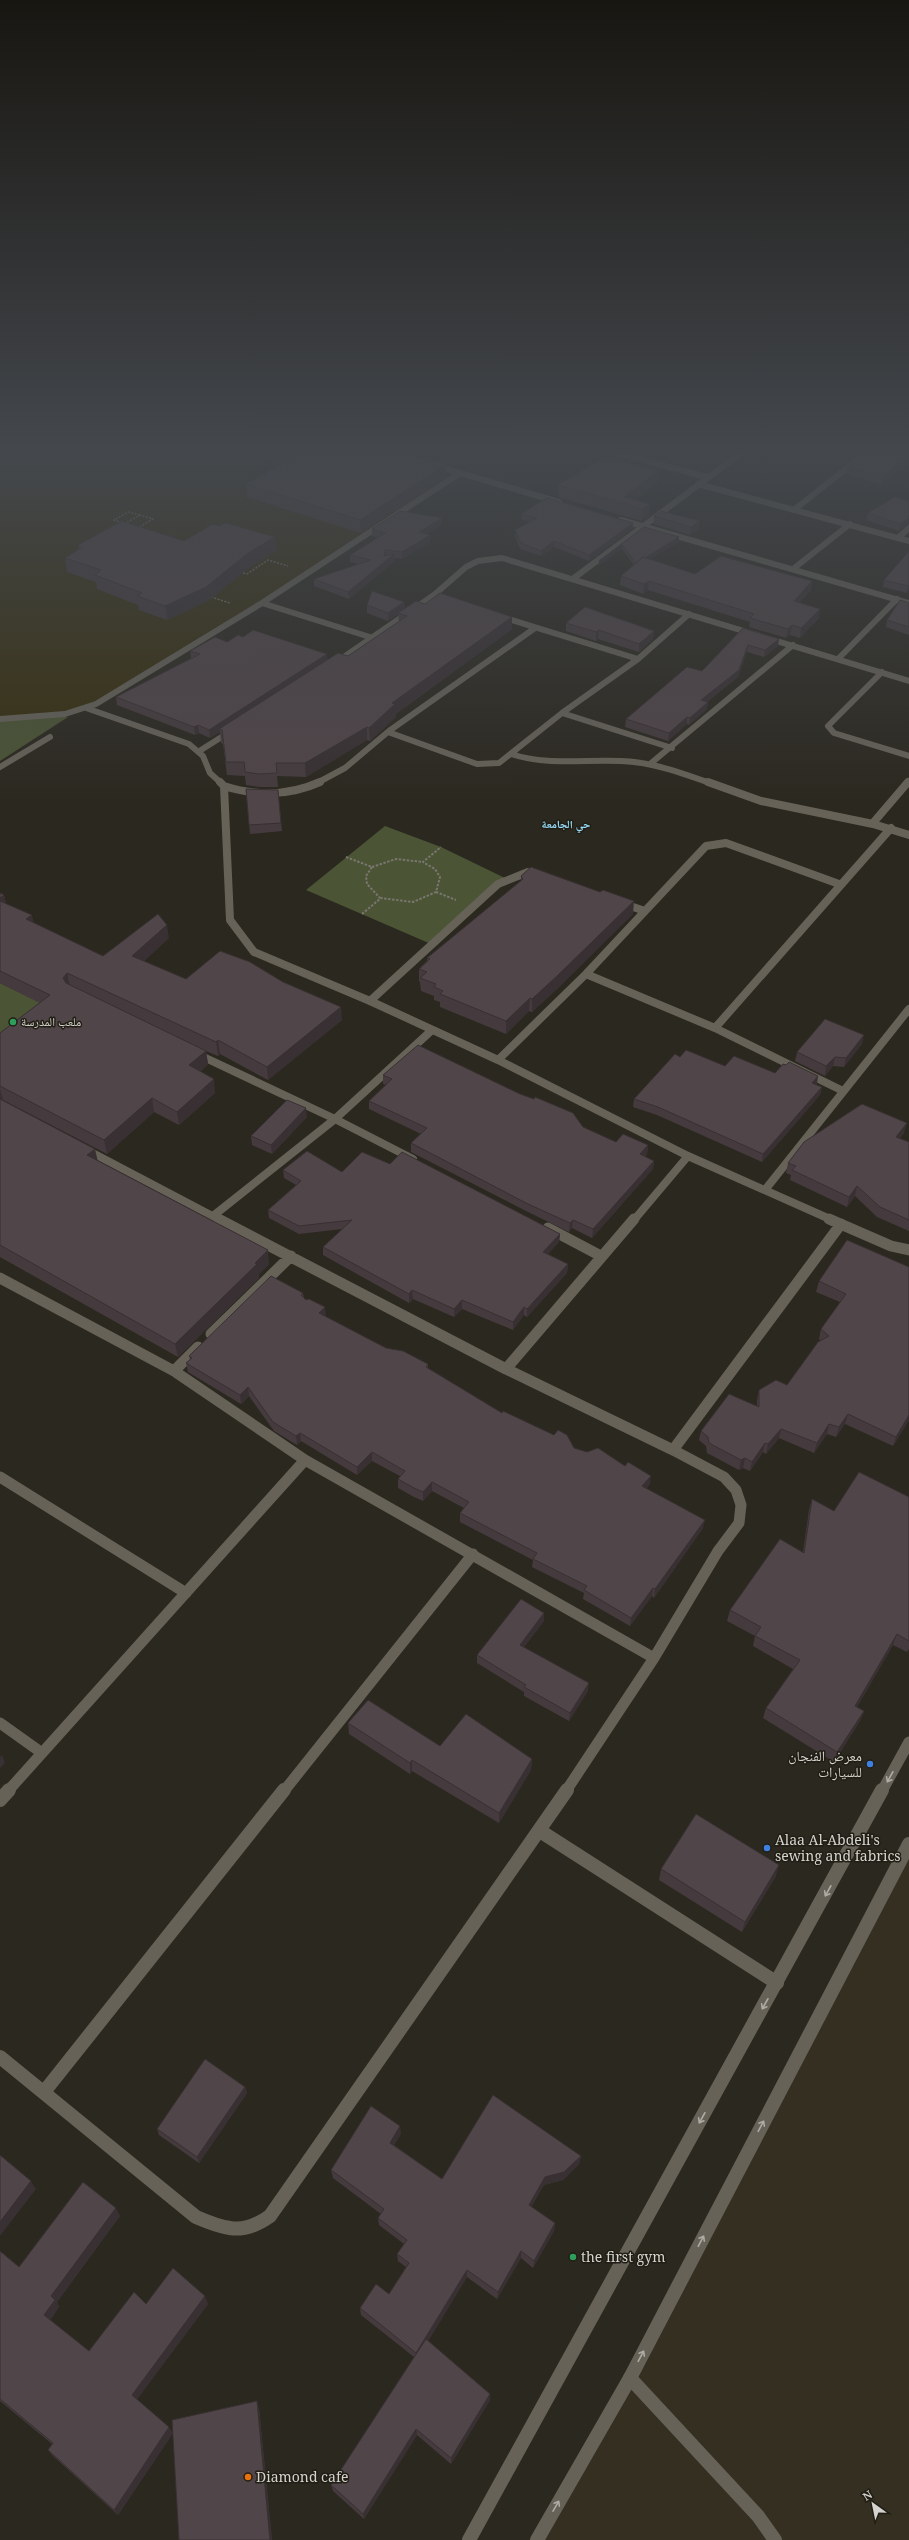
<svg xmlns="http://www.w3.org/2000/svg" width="909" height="2540" font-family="'Noto Serif','Noto Naskh Arabic',serif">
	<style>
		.built { fill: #342f20 }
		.green { fill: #4b5435 }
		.sand { fill: #372f0e }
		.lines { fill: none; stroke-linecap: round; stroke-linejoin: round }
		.path-far1 { stroke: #79766f; stroke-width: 1.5; stroke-dasharray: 2 1.5; stroke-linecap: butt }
		.path { stroke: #79766f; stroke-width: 2; stroke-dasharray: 2.5 1.5; stroke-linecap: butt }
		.service { stroke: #666258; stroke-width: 14 }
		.minor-far3 { stroke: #666258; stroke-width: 6 }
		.minor-far2 { stroke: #666258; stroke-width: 8 }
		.minor-far1 { stroke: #666258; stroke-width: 11 }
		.minor { stroke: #666258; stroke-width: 14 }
		.tertiary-far2 { stroke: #666258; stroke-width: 6 }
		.tertiary-far1 { stroke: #666258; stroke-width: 11 }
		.tertiary { stroke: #666258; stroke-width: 14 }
		.wall { fill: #453b3e }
		.shaded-wall { fill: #383032 }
		.building { fill: #504548; stroke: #383032 }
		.oneway { stroke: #aeaba4 }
		.leisure-dot { fill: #2e9e5b; stroke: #211e15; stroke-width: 1.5 }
		.shop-dot { fill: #3f7fe0; stroke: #211e15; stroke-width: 1.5 }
		.food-dot { fill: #e8710a; stroke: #211e15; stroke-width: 1.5 }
		.labels { text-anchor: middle; stroke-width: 3; stroke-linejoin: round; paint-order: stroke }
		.far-neighbourhood-label { font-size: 11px; font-weight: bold; fill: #96dbf8; stroke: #211e15 }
		.poi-label { font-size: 12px; fill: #d5d3cd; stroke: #211e15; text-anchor: start }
		.near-poi-label { font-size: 14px; fill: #d5d3cd; stroke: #211e15; text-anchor: start }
	</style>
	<rect width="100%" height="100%" fill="#2b281f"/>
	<path class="built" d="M909,1858V2540H542Z"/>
	<path class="green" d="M50,716L68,717L0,761V719Z
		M385,826L441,847L507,879L431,944L306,890Z
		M0,983L47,1006L0,1038Z"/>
	<path class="sand" d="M0,450H353L452,478L262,603L106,698L76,711L0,719Z"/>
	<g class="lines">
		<path class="path-far1" d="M122,523L114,520L128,512L140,515
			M124,524L140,515L153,519L138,528
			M240,572L247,574L268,560L288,566
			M211,597L230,603"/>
		<path class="path" d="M346,857L372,867L366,876L367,884L380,898
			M372,867L396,859L423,862
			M436,892L456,900
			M362,914L381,898L413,902L436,892L440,877L435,869L423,862L441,847"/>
		<path class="service" d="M630,2378L758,2516L775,2540"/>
		<path class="minor-far3" d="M606,450L707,477
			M698,484L909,541
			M795,509L870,450
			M898,538L909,528
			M793,569L850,524
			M574,578L745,450
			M262,603L373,638
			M499,616L638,659
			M838,659L897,599
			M335,663L434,595L466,567L478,561L502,558L909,681
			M882,672L828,726L834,733L909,756
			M86,708L189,744L203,756L210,773L221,783
			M562,713L672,748
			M0,719L65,714L96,704L262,603L460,473
			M388,732L477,764L499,763L562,713L638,659L689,614
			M201,750L231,731
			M511,754C547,766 584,759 621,761C652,762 682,773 710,783
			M650,764L793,645
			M0,767L50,737
			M317,783L345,768L389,731L535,628
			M907,783L909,781"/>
		<path class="minor-far2" d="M220,782L224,786L230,920L254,952L370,1001L498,1060L688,1156L832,1220
			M708,782L761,801L873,824L909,835
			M224,786C255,796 289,796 320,782
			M873,823L908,782
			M621,903L645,911
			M586,974L715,1028L843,1091
			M370,1001L498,884L528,872L537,875
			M715,1028L891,828
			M195,1053L335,1119L413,1159
			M498,1060L586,974L706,846L726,843L839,884
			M85,1149L220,1220
			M765,1190L909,1009
			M213,1216L335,1119L432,1030
			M634,1220L688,1156"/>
		<path class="minor-far1" d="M218,1219L506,1369L673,1450
			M829,1219L891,1246L909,1250
			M548,1228L601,1256
			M0,1278L174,1371L305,1460L654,1658
			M211,1334L291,1256
			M506,1369L634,1219
			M174,1371L198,1347
			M0,1477L186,1593
			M0,1723L42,1753
			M8,1791L305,1460
			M284,1791L473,1554
			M566,1791L654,1658L718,1551L739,1523L741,1505L736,1490L724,1477L673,1450L841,1224"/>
		<path class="minor" d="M0,1800L9,1790
			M540,1831L777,1983
			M0,2057L196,2217C225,2229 242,2236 270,2216L567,1790
			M44,2092L284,1790"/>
		<path class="tertiary-far2" d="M433,465L559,502
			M621,520L909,603"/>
		<path class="tertiary-far1" d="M882,1791L909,1742"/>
		<path class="tertiary" d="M469,2540L882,1790
			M537,2540L630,2378L909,1844"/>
	</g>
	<path class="wall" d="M236,450H393L446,464V477L361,533L247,497L246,484L283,464Z
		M909,450L880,484L847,474L848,467Z
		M658,471V482L634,500L650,504L649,516L642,521L558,497V485Z
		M909,501V524L899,531L866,520L868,513Z
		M521,514L633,528L589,561L554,547L541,556L520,549L515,536V530L530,522L521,519Z
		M654,516L699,529L690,535L654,524Z
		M442,518V525L427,534L430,535V542L402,559L394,558L395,561L349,599L314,586V579L359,564L350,562V555L378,538L372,536V529Z
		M644,527L679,542L649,559L695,574L812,581L811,590L800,602L819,618L800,638L790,635L786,638L749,627L750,622L648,590L643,594L620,585L621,576L634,565L622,549L599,565V561Z
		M184,541L276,551L250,567L208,601L167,620L139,610L138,605L97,589L96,582L67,572L65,558L79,549L78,545Z
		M909,551V589L907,593L883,587L884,580Z
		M404,602L405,608L512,629L396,714V717L370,741L367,740L306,777L277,776L278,787H260L246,785L245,776L227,775L223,744L221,743L220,732L210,738L199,733L195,735L117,705L116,697L191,658L190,651L227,642L243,637L327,654V660L348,656L399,622L398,614L388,621L367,613V605Z
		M909,603V635L886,627L887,620Z
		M566,623L654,631L653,639L639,652L598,639L596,641L566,631Z
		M743,628L778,646L764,657L747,652L738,677L707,702H708L707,709L689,725L687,724L668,741L625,727L626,719L702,671Z
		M246,789L278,790L282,831L250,834Z
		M521,876L633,914L557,989L532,1012L529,1011L506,1034L440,1007V1002L434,1000V996L421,991L420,982L419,981V969L427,961V958L521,881Z
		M0,893L4,895L6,904L34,923L103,956L169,938L144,961L186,979L342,1020L268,1080L220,1054L218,1056L206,1051L208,1064L200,1072L215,1093L179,1125L154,1112L107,1154L3,1100H2L97,1161L269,1264L259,1274V1278L178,1357L0,1257V1033L40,1003L0,983Z
		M862,1044L844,1067L833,1066L825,1076L795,1061L797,1052Z
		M680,1057L725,1066L775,1073L817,1084L816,1085L822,1087L820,1095L762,1162L657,1115L633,1107L634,1099Z
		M383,1075L583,1127L616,1142L648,1145L647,1154L645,1157L654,1161L653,1169L592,1238L572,1228L569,1232L528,1212L411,1152V1143L421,1134L369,1109V1101L386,1085L383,1084Z
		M307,1117L272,1154L252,1145L251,1136Z
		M904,1133L900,1138L909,1142V1231L877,1217L855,1196L847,1207L790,1180L791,1175L786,1173L788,1163Z
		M390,1164L560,1234L559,1242L548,1254L568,1264L567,1273L527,1317L524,1315L513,1330L462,1309L454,1317L413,1299L409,1303L323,1255V1247L342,1229L299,1234L269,1218L268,1210L296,1185L284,1178L283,1170L342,1172Z
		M909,1267V1420L893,1446L845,1424L836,1437L827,1434L814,1453L779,1438L766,1454L763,1452L750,1471L743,1468L739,1470L707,1453L706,1446L699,1440L701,1431L757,1406V1400L759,1390L787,1385L821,1341L819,1339L821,1329L840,1302L816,1292L819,1281Z
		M303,1293L304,1298L326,1316L325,1317L386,1348L428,1364V1368L502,1413L650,1484L646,1489L703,1528L654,1598L652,1596L630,1626L583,1599L584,1593L532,1567L533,1560L460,1522V1513L464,1508L432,1491L423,1501L414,1497L398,1488V1479L400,1476L372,1461L357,1475L301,1441L297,1445L274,1431L249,1396L241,1404L188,1372L186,1363L190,1360L189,1356Z
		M909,1497V1649L907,1652L893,1645L857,1707L864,1711L860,1721L834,1762L763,1718L766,1708L793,1669L753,1646L755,1636L727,1621L730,1610L803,1552L809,1510L812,1499L834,1511Z
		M544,1613V1621L524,1647L588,1691L569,1721L524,1696V1692L477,1663V1655Z
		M348,1723L440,1746L532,1759L531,1770L499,1823L412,1771L410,1774L349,1734Z
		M661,1869L776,1876L742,1932L659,1880Z
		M245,2087L247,2093L199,2163L159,2135L157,2129Z
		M401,2134L394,2145L442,2179L581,2156L579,2164L563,2180L544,2185L531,2207L555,2223L554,2231L533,2268L521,2258L497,2299L467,2277L428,2341L490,2394V2400L451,2464L417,2435L364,2519L333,2491L331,2485L414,2357L361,2315L360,2308L389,2294L406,2267L398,2261L397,2254L404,2244L379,2225L378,2218L381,2214L333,2178L331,2170Z
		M120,2216L57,2302L59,2307L50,2320L89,2351L146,2304H208L137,2399L173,2433L259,2408L272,2540H179L173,2433L118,2515L53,2456L48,2450L52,2444L0,2401V2251L19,2267Z"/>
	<path class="shaded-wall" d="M909,454V460L880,484L882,476Z
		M446,464V477L361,533L360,520Z
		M658,471V482L628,505L624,497Z
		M650,504L649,516L642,521L643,509Z
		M442,518V525L419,539V532Z
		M909,518V524L899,531L900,524Z
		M700,521L699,529L690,535L691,527Z
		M633,523V528L589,561V555Z
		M430,535V542L402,559V552Z
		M275,537L276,551L250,567L208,601L167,620L165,606Z
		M679,537V542L636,567V563Z
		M554,541V547L541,556V551Z
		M622,545V549L599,565V561Z
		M385,550L386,557L394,554L395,561L349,599L348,592L384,556Z
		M649,581L648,590L643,594L644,584Z
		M812,581L811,590L793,610L794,601Z
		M909,585V589L907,593L908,586Z
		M404,602L405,610L398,613V614L388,621V613Z
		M820,609L819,618L800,638L801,628Z
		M512,617V629L396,714V717L370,741L369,728L392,703Z
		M792,625L790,635L786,638L788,629Z
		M599,630L598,639L596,641V632Z
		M654,631L653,639L639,652V644Z
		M779,639L778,646L764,657L765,650Z
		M748,645L747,652L738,677L700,707L701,700Z
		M327,654L328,662L219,729L220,732L210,738L209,730Z
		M708,702L707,709L689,725L690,718Z
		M687,717V724L668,741L669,733Z
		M198,725L199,733L195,735L194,727Z
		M367,727V740L306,777L305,763Z
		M4,895L7,908L0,914V898Z
		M634,901L633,914L557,989L532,1012V999Z
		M32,915L35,928L26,919Z
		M167,925L169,938L134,970L132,956Z
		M67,973L70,986L65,992L63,978Z
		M530,998L529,1011L506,1034V1021Z
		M341,1007L342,1020L268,1080L267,1067Z
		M864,1035L862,1044L844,1067L846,1058Z
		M218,1040L220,1054L218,1056L216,1042Z
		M206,1051L208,1064L191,1079L189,1065Z
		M835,1057L833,1066L825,1076L826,1066Z
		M818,1076L817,1084L811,1091L812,1083Z
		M214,1079L215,1093L179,1125L177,1112Z
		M822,1087L820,1095L762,1162L763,1154Z
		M0,1089L3,1100L0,1101Z
		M152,1098L154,1112L107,1154L104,1140Z
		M306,1108L307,1117L272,1154L271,1145Z
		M907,1123L904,1133L894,1147L896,1137Z
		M648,1145L647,1154L639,1163L640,1154Z
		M95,1149L98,1162L87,1155Z
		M654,1161L653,1169L592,1238L593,1229Z
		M857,1186L855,1196L847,1207L849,1197Z
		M573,1220L572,1228L569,1232L570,1223Z
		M560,1234L559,1242L542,1260L543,1252Z
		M268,1250L269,1264L259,1274V1278L178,1357L175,1344L255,1263Z
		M568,1264L567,1273L527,1317V1309Z
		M412,1290L413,1299L409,1303V1294Z
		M462,1300V1309L454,1317V1309Z
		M325,1307L326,1316L320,1322L319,1313Z
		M524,1307V1315L513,1330V1322Z
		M248,1387L249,1396L241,1404L240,1395Z
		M848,1414L845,1424L836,1437L839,1427Z
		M909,1415V1420L893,1446L896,1437Z
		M829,1424L827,1434L814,1453L817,1443Z
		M781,1429L779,1438L766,1454L768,1444Z
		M300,1433L301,1441L297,1445L296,1436Z
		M765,1443L763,1452L750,1471L752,1462Z
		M372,1452V1461L357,1475V1467Z
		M745,1458L743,1468L739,1470L741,1460Z
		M651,1476L650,1484L641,1495L642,1486Z
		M432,1482V1491L423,1501V1492Z
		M705,1520L703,1528L654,1598L655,1589Z
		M653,1588L652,1596L630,1626L631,1618Z
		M544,1613V1621L519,1653L520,1645Z
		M897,1634L893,1645L852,1716L855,1706Z
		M589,1683L588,1691L569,1721L570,1713Z
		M864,1711L860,1721L834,1762L837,1752Z
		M2,1755L5,1763L0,1768V1757Z
		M532,1759L531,1770L499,1823V1813Z
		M412,1760V1771L410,1774V1763Z
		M779,1865L776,1876L742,1932L745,1922Z
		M245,2087L247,2093L199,2163L197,2157Z
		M400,2126L401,2134L390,2150V2143Z
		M581,2156L579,2164L563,2180L544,2185L528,2212L529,2205L545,2177Z
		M31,2181L36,2189L0,2236V2222Z
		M116,2208L120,2216L57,2302L59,2307L49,2322L44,2315L51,2296Z
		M555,2223L554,2231L533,2268L534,2261Z
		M521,2251V2258L497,2299L498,2292Z
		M467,2270V2277L417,2360L416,2354Z
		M205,2296L208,2304L136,2401L132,2395Z
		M490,2394V2400L451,2464V2458Z
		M257,2401L259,2408L272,2540H270Z
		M169,2427L173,2433L118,2515L114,2510Z
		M416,2429L417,2435L364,2519L363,2514Z"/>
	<path class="building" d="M276,450H393L446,464L360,520L246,484L297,456Z
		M870,450H909V454L882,476L848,467Z
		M605,457L658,471L624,497L650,504L643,509L558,485Z
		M895,497L909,501V518L900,524L868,513Z
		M547,498L633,523L589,555L554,541L541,551L521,543L515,530L537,518L521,514Z
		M400,511L442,518L419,532L430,535L402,552L385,550L384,556L394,554L348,592L314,579L371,560L350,555L385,533L372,529Z
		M661,511L700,521L691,527L654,516Z
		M122,521L184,541L213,524L220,526L226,523L275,537L248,553L206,587L165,606L137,596L142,593L95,575L101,570L65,558L81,548L78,545Z
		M644,527L679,537L645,558L643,557L636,563L622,545L599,561Z
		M909,551V585L908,586L884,580Z
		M721,556L812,581L794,601L820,609L801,628L792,625L788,629L750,618L754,614L649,581L644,584L621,576L643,557L695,574Z
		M372,591L404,602L388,613L367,605Z
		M440,593L512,617L392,703L395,704L369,728L367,727L305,763H276L277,773L259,774L245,772L244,762H226L222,730L219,729L338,653L348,656L407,616L398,613L416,601L425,604Z
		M900,600L909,603V627L887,620Z
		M585,607L654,631L639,644L599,630L596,632L566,623Z
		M743,628L779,639L765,650L748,645L739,670L701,700L708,702L690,718L687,717L669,733L626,719L687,667L702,671Z
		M253,630L327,654L209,730L198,725L194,727L116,697L200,654L190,651L215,637L227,642L238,635L243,637Z
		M246,789L278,790L281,823L249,825Z
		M531,867L600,892L603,890L634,901L557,976L532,999L530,998L506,1021L440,994L443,991L434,987L436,984L420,978L427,972L419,969L430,959L427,958L523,879L521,876Z
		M0,893L4,895L0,898Z
		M0,901L32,915L26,919L103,956L158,914L167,925L132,956L186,979L220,951L250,962L283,982L341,1007L267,1067L218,1040L216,1042L67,973L63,978L66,983L206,1051L189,1065L214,1079L177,1112L152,1098L104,1140L0,1086V1033L50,995L0,971Z
		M825,1019L864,1035L846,1058L835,1057L826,1066L797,1052Z
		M418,1045L520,1094L534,1099L535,1097L573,1113L583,1127L616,1142L623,1134L648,1145L640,1154L654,1161L593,1229L573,1220L570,1223L528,1204L411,1143L427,1128L369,1101L392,1079L383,1075Z
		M686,1050L725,1066L734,1056L775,1073L783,1064L786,1065L789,1062L818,1076L812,1083L822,1087L763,1154L658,1107L634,1099L675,1054L680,1057Z
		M0,1099L95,1149L87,1155L268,1250L255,1263L257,1264L175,1344L0,1245Z
		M287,1100L306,1108L271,1145L251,1136Z
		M862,1104L907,1123L896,1137L909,1142V1220L880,1207L857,1186L849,1197L792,1170L796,1166L788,1163L804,1142Z
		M307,1151L342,1172L362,1152L390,1164L402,1152L560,1234L543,1252L568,1264L527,1309L524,1307L513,1322L462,1300L454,1309L412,1290L409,1294L323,1247L352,1220L299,1226L268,1210L301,1181L283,1170Z
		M847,1240L909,1267V1415L896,1437L848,1414L839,1427L829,1424L817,1443L781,1429L768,1444L765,1443L752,1462L745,1458L741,1460L709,1443L708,1437L701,1431L729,1394L759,1407V1390L776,1380L787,1385L818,1342L829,1336L821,1329L846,1294L819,1281Z
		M271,1276L303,1293L301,1295L306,1300L309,1299L325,1307L319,1313L386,1348L403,1351L428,1364L426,1367L502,1413L503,1411L554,1435L558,1430L567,1435L574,1448L587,1452L598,1448L625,1466L628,1462L651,1476L642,1486L705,1520L655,1589L653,1588L631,1618L584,1590L587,1586L533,1559L537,1553L460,1513L469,1502L432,1482L423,1492L414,1488L398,1479L405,1471L372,1452L357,1467L300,1433L296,1436L273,1422L248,1387L240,1395L186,1363L192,1358L189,1356Z
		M859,1472L909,1497V1641L897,1634L855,1706L864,1711L837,1752L766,1708L800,1660L755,1636L761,1627L730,1610L780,1539L804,1553L812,1499L834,1511Z
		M521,1599L544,1613L520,1645L589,1683L570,1713L524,1687L526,1685L477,1655Z
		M368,1700L440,1746L466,1714L532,1759L499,1813L412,1760L410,1763L348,1723Z
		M696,1814L779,1865L745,1922L661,1869Z
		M205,2059L245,2087L197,2157L157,2129Z
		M493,2095L581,2156L564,2172L545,2177L529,2205L555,2223L534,2261L521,2251L498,2292L467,2270L416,2353L360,2308L376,2284L389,2294L409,2263L397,2254L407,2240L378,2218L384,2209L331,2170L371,2106L400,2126L390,2143L442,2179Z
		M0,2155L31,2181L0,2222Z
		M83,2182L116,2208L51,2296L55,2300L44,2315L89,2351L134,2292L146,2304L173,2268L205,2296L132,2395L169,2427L114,2510L48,2450L53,2443L0,2399V2251L19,2267Z
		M426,2339L490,2394L451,2458L416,2429L363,2514L331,2485Z
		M257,2401L270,2540H179L172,2420Z"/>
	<defs><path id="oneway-shaft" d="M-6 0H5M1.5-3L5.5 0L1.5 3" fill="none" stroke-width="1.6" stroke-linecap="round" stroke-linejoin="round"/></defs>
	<g class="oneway">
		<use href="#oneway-shaft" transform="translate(890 1777) rotate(119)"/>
		<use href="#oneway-shaft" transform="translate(828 1891) rotate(119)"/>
		<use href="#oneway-shaft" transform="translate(765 2004) rotate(119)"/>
		<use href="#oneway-shaft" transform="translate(702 2118) rotate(119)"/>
		<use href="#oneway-shaft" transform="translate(761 2126) rotate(-62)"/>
		<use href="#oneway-shaft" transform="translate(701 2241) rotate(-62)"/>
		<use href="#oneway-shaft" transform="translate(641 2356) rotate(-62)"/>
		<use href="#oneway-shaft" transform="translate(556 2506) rotate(-60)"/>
	</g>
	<linearGradient id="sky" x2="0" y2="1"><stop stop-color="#181611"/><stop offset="0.56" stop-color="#44484d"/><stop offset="1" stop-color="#44484d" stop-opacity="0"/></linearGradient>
	<rect width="909" height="805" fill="url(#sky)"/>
	<g class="leisure-dot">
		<circle cx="13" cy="1022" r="4"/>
		<circle cx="573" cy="2257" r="4"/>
	</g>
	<g class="shop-dot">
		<circle cx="870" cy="1764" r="4"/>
		<circle cx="767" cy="1848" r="4"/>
	</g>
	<circle class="food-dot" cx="248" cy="2477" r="4"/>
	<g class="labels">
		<g class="far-neighbourhood-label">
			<text x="566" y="828">حي الجامعة</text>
		</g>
		<g class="poi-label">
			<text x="21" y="1026">ملعب المدرسة</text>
		</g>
		<g class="near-poi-label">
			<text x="862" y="1761" text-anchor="end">معرض الفنجان<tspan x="862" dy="16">للسيارات</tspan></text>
			<text x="775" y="1845">Alaa Al-Abdeli's<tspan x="775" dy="16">sewing and fabrics</tspan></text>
			<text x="581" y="2262">the first gym</text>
			<text x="256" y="2482">Diamond cafe</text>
		</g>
	</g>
	<g transform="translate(873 2504) rotate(327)" stroke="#211e15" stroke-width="3" paint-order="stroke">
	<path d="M0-3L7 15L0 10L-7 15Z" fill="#d5d3cd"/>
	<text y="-6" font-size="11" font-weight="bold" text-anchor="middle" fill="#d5d3cd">N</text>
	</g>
</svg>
